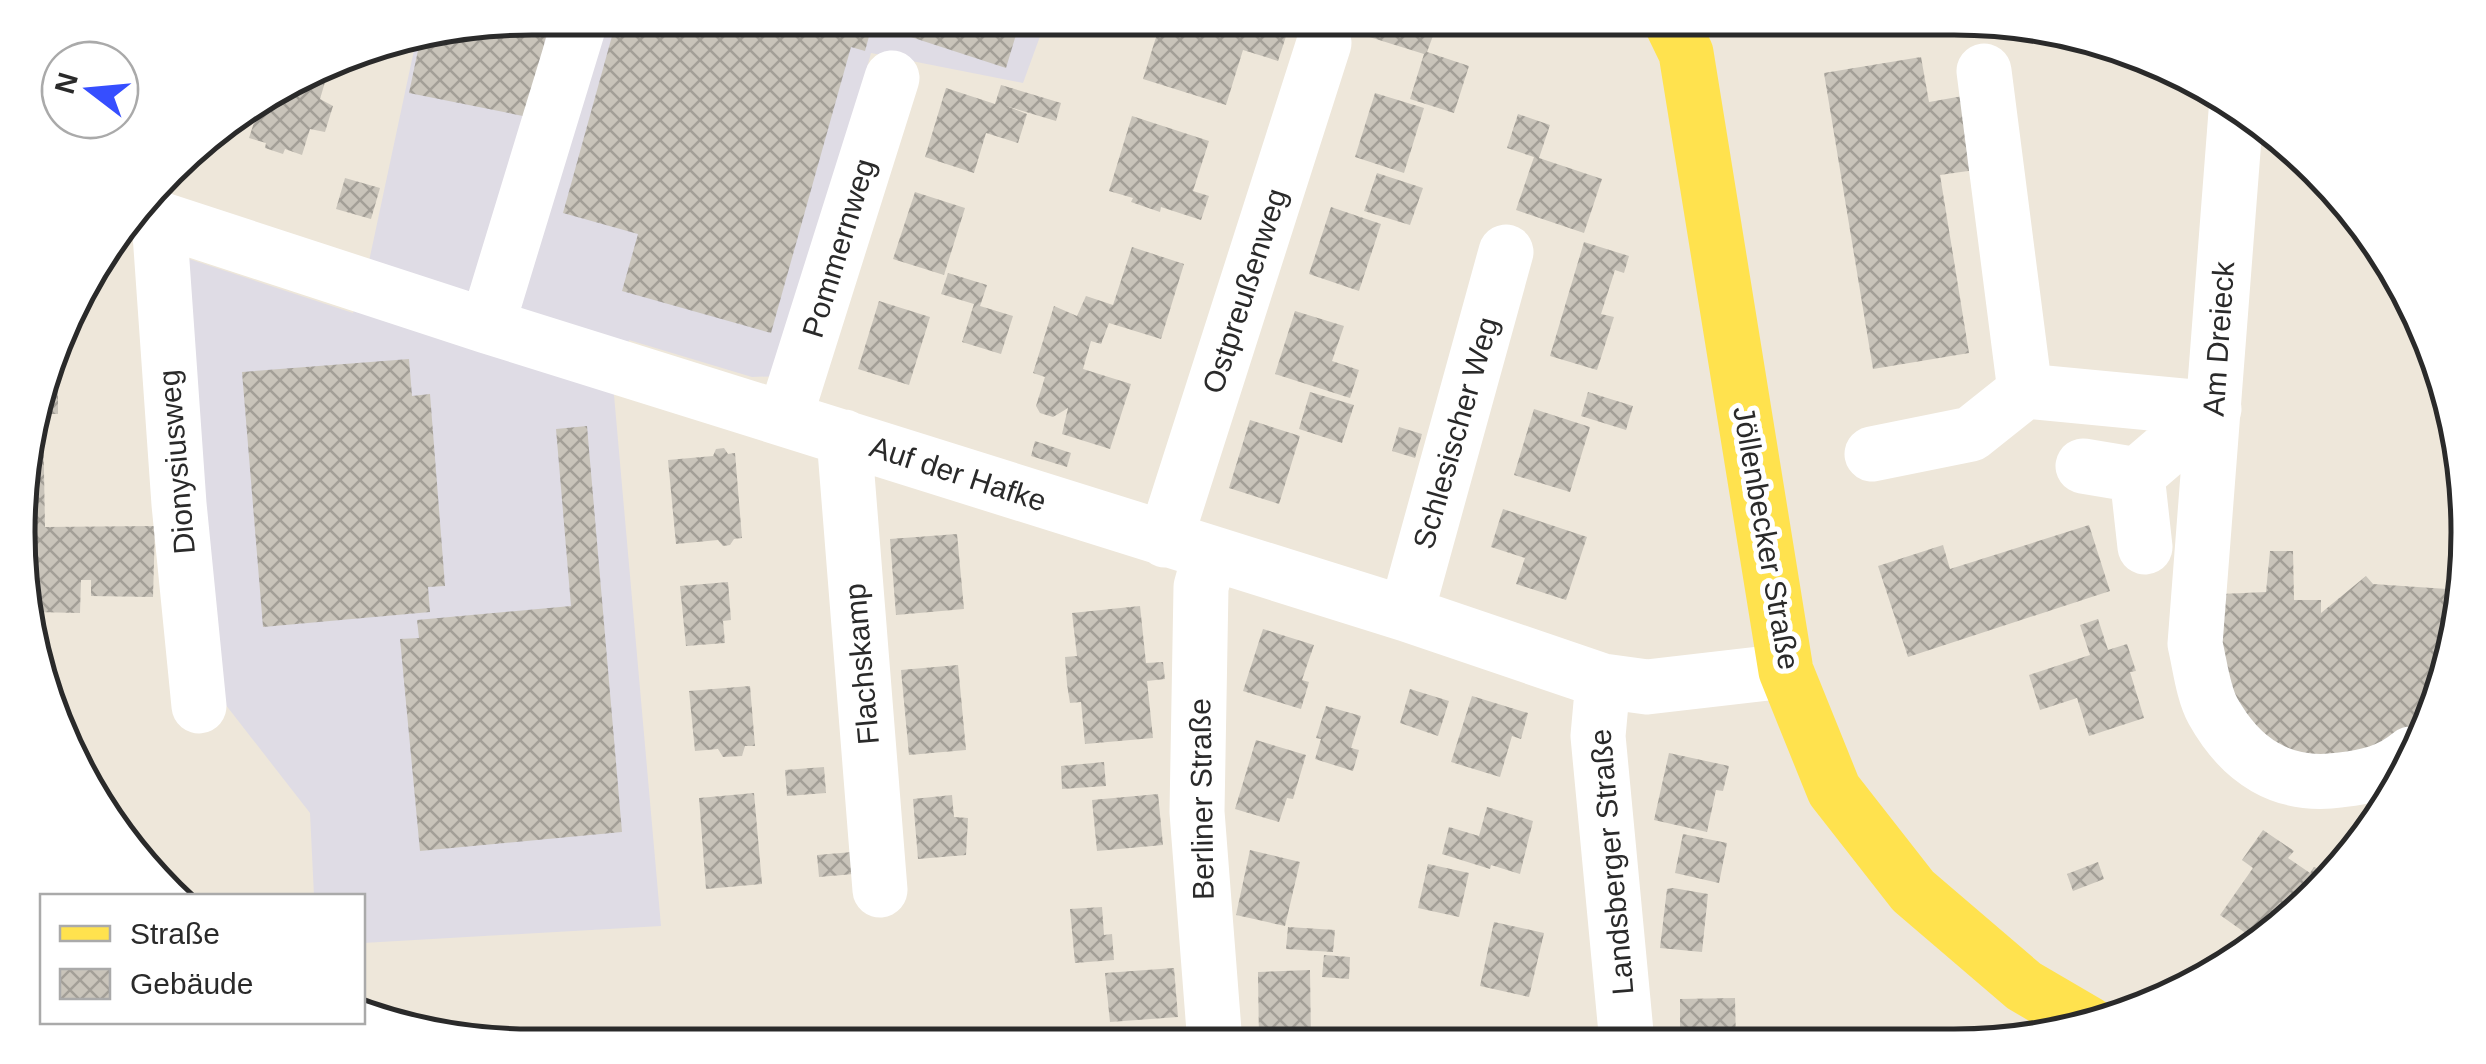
<svg xmlns="http://www.w3.org/2000/svg" width="2486" height="1064" font-family="Helvetica,sans-serif">
	<style>
		.industrial { fill: #dfdce5 }
		.building { fill: url(#building-cross-hatch) }
		.lines { fill: none; stroke-linecap: round; stroke-linejoin: round }
		.minor { stroke: #fff; stroke-width: 55 }
		.major { stroke: #ffe24e; stroke-width: 55 }
		.labels { text-anchor: middle; stroke-width: 10; stroke-linejoin: round; paint-order: stroke }
		.street-label { font-size: 30px; fill: #2a2a2a; stroke: #fff }
		.rim { fill: none; stroke: #2a2a2a; stroke-width: 5 }
	</style>
	<defs>
		<pattern id="building-cross-hatch" width="8" height="8" patternUnits="userSpaceOnUse" patternTransform="scale(2.5)"><rect width="8" height="8" fill="#c9c4ba"/><path d="M0 0l8 8M0 8l8-8" fill="none" stroke="#a39f97"/></pattern>
	</defs>
	<rect width="100%" height="100%" fill="#eee7da"/>
	<path class="industrial" d="M532,18H1095L1090,34L1046,20L1023,83L871,53L782,376L752,377L629,340L614,395L661,926L363,943L362,896H314L310,813L222,700L183,257L353,313L368,266L417,36Z"/>
	<path class="building" d="M532,18H550L528,117L409,93L421,36Z
		M617,18H651L694,30L697,18H762L778,22L779,18H874L865,51L851,47L771,333L622,291L638,234L563,213Z
		M876,18H1021L1006,68L874,25Z
		M1162,18H1190L1246,35L1251,18H1292L1278,61L1243,50L1226,105L1143,79Z
		M1368,18H1466L1461,33L1437,25L1427,52L1469,66L1454,113L1410,99L1424,54L1363,35Z
		M1921,57L1929,102L1963,96L1975,170L1940,175L1969,353L1873,369L1824,73Z
		M322,70L328,72L320,99L333,106L325,132L310,129L302,155L285,149L283,154L265,148L266,143L249,138L259,107Z
		M1001,85L1061,103L1056,121L1006,106L1027,114L1018,143L986,133L974,173L925,157L946,88L995,104Z
		M1375,93L1424,108L1404,173L1355,157Z
		M1518,114L1550,125L1539,158L1602,179L1584,233L1516,210L1534,157L1507,148Z
		M1132,116L1209,141L1193,191L1209,196L1201,220L1161,207L1160,212L1131,202L1133,198L1109,191Z
		M1377,173L1423,188L1410,225L1364,211Z
		M345,178L380,188L371,219L336,209Z
		M915,192L965,208L944,275L893,259Z
		M1331,207L1381,224L1359,291L1309,274Z
		M1584,242L1629,256L1624,273L1615,270L1601,314L1614,317L1597,370L1550,356Z
		M1132,247L1184,264L1161,339L1109,323L1101,344L1091,341L1083,369L1131,384L1110,449L1062,434L1068,408L1053,417L1040,413L1036,406L1045,377L1033,373L1054,306L1077,316L1086,296L1113,305Z
		M948,273L987,285L980,306L1013,316L1001,354L962,342L974,304L941,294Z
		M879,301L930,317L909,385L858,369Z
		M1295,311L1344,326L1332,361L1359,370L1350,398L1275,374Z
		M58,349V414H43L45,527L155,526L153,597L91,596V580H81L80,613L34,612V601H27V432Z
		M409,359L412,396L430,394L445,586L428,587L430,612L263,627L242,372Z
		M1310,392L1354,405L1342,443L1299,429Z
		M1588,392L1633,406L1626,430L1581,416Z
		M1534,409L1590,427L1570,492L1514,475Z
		M1250,420L1300,436L1279,504L1229,488Z
		M587,426L622,832L420,851L400,639L419,638L417,620L571,606L556,429Z
		M1399,427L1422,434L1415,458L1392,451Z
		M1035,441L1071,453L1067,467L1031,456Z
		M724,448L728,454L735,453L742,538L734,539L730,545L723,546L718,540L676,544L668,460L713,456L716,449Z
		M1503,509L1587,537L1566,600L1516,584L1525,558L1491,547Z
		M2089,525L2110,591L1908,657L1878,566L1943,545L1950,569Z
		M957,534L964,609L896,615L890,539Z
		M2270,551H2293L2294,600H2321V613L2366,576L2373,584L2447,589L2433,694L2425,714L2411,730L2358,757L2273,753L2229,693L2220,663L2221,594L2266,592Z
		M728,582L731,620L723,621L725,643L686,646L680,586Z
		M1140,606L1146,663L1163,662L1165,679L1147,681L1153,738L1085,744L1081,702L1070,703L1067,684L1065,657L1077,656L1072,613Z
		M2098,619L2108,650L2127,644L2136,671L2130,672L2144,718L2089,736L2077,698L2040,710L2029,675L2090,655L2080,625Z
		M1263,629L1314,645L1302,680L1309,682L1301,709L1243,691Z
		M958,665L966,750L909,755L901,670Z
		M750,686L755,746H745L742,756L723,757L718,749L695,751L689,691Z
		M1410,689L1449,701L1438,736L1400,723Z
		M1472,696L1528,713L1521,739L1512,736L1500,777L1451,762Z
		M1326,706L1361,716L1351,748L1359,750L1353,771L1315,759L1321,739L1316,738Z
		M1256,740L1306,755L1293,799L1287,798L1279,822L1235,809Z
		M1669,753L1729,766L1723,791L1716,790L1707,832L1654,820Z
		M1104,762L1106,786L1062,789L1061,766Z
		M824,767L826,793L787,796L785,770Z
		M754,793L762,884L706,889L699,798Z
		M1158,794L1163,845L1097,851L1092,800Z
		M952,795L954,817L968,818L966,855L918,859L913,799Z
		M1487,807L1533,821L1520,874L1491,865L1490,869L1442,854L1449,827L1479,836Z
		M2263,830L2294,851L2288,858L2310,873L2314,867L2317,868L2313,875L2324,883L2290,918L2285,915L2268,940L2261,944L2220,915L2253,868L2242,860Z
		M1683,834L1727,843L1719,883L1675,873Z
		M1250,850L1300,862L1285,926L1236,915Z
		M852,852L854,874L819,877L817,855Z
		M2098,862L2104,879L2073,891L2067,874Z
		M1428,864L1469,873L1459,917L1418,908Z
		M1673,888L1708,894L1702,952L1660,948L1667,889Z
		M1102,907L1104,935L1112,934L1114,960L1075,963L1070,909Z
		M1494,922L1544,933L1529,997L1480,986Z
		M1288,927L1335,930L1333,952L1286,949Z
		M1324,955L1350,957L1349,979L1322,977Z
		M1174,968L1178,1017L1110,1022L1105,973Z
		M1310,970L1311,1041H1259L1258,972Z
		M1735,998L1736,1043H1680V999Z"/>
	<g class="lines">
		<path class="minor" d="M1984,71L2025,391L2214,409
			M2236,112L2195,644C2200,665 2203,693 2213,711C2241,761 2282,788 2340,780C2367,777 2390,772 2411,754
			M138,212L487,326L1406,614L1603,681L1647,687L1786,671
			M159,219L179,504L199,706
			M487,326L581,18
			M785,417L892,78
			M844,437L880,890
			M1872,454L1971,434L2025,391
			M2083,466L2137,475
			M1165,540L1324,43
			M2145,547L2137,475L2214,409
			M1210,554L1201,587L1197,812L1215,1044
			M1406,614L1506,252
			M1603,681L1598,736L1627,1043"/>
		<path class="major" d="M1669,18L1686,53L1786,671L1834,790L1913,891L2024,986L2089,1024"/>
	</g>
	<g class="labels">
		<g class="street-label">
			<text transform="translate(839 248) rotate(-73)" y="10">Pommernweg</text>
			<text transform="translate(1245 291) rotate(-72)" y="10">Ostpreußenweg</text>
			<text transform="translate(2219 339) rotate(-86)" y="10">Am Dreieck</text>
			<text transform="translate(1456 433) rotate(-74)" y="10">Schlesischer Weg</text>
			<text transform="translate(177 462) rotate(-95)" y="10">Dionysiusweg</text>
			<text transform="translate(958 474) rotate(18)" y="10">Auf der Hafke</text>
			<text transform="translate(1766 538) rotate(80)" y="10">Jöllenbecker Straße</text>
			<text transform="translate(862 664) rotate(-95)" y="10">Flachskamp</text>
			<text transform="translate(1202 799) rotate(-91)" y="10">Berliner Straße</text>
			<text transform="translate(1612 862) rotate(-95)" y="10">Landsberger Straße</text>
		</g>
	</g>
	<path d="M0 0H2486V1064H0ZM532 35H1954A497 497 0 0 1 2451 532V532A497 497 0 0 1 1954 1029H532A497 497 0 0 1 35 532V532A497 497 0 0 1 532 35Z" fill="#fff" fill-rule="evenodd"/>
	<path class="rim" d="M532 35H1954A497 497 0 0 1 2451 532V532A497 497 0 0 1 1954 1029H532A497 497 0 0 1 35 532V532A497 497 0 0 1 532 35Z"/>
	<rect x="40" y="894" width="325" height="130" fill="#ffffff" stroke="#aaaaaa" stroke-width="2.5"/>
	<rect x="60" y="926" width="50" height="15" fill="#ffe24e" stroke="#aaaaaa" stroke-width="2.5"/>
	<text x="130" y="944" font-size="30" fill="#2a2a2a">Straße</text>
	<rect x="60" y="969" width="50" height="30" fill="url(#building-cross-hatch)" stroke="#aaaaaa" stroke-width="2.5"/>
	<text x="130" y="994" font-size="30" fill="#2a2a2a">Gebäude</text>
	<g transform="translate(90 90) rotate(286)"><circle r="48" fill="#ffffff" stroke="#aaaaaa" stroke-width="2.5"/>
	<path d="M0-8L18 38L0 25L-18 38Z" fill="#364eff"/>
	<text y="-15" font-size="28" font-weight="bold" text-anchor="middle" fill="#2a2a2a">N</text>
	</g>
</svg>
